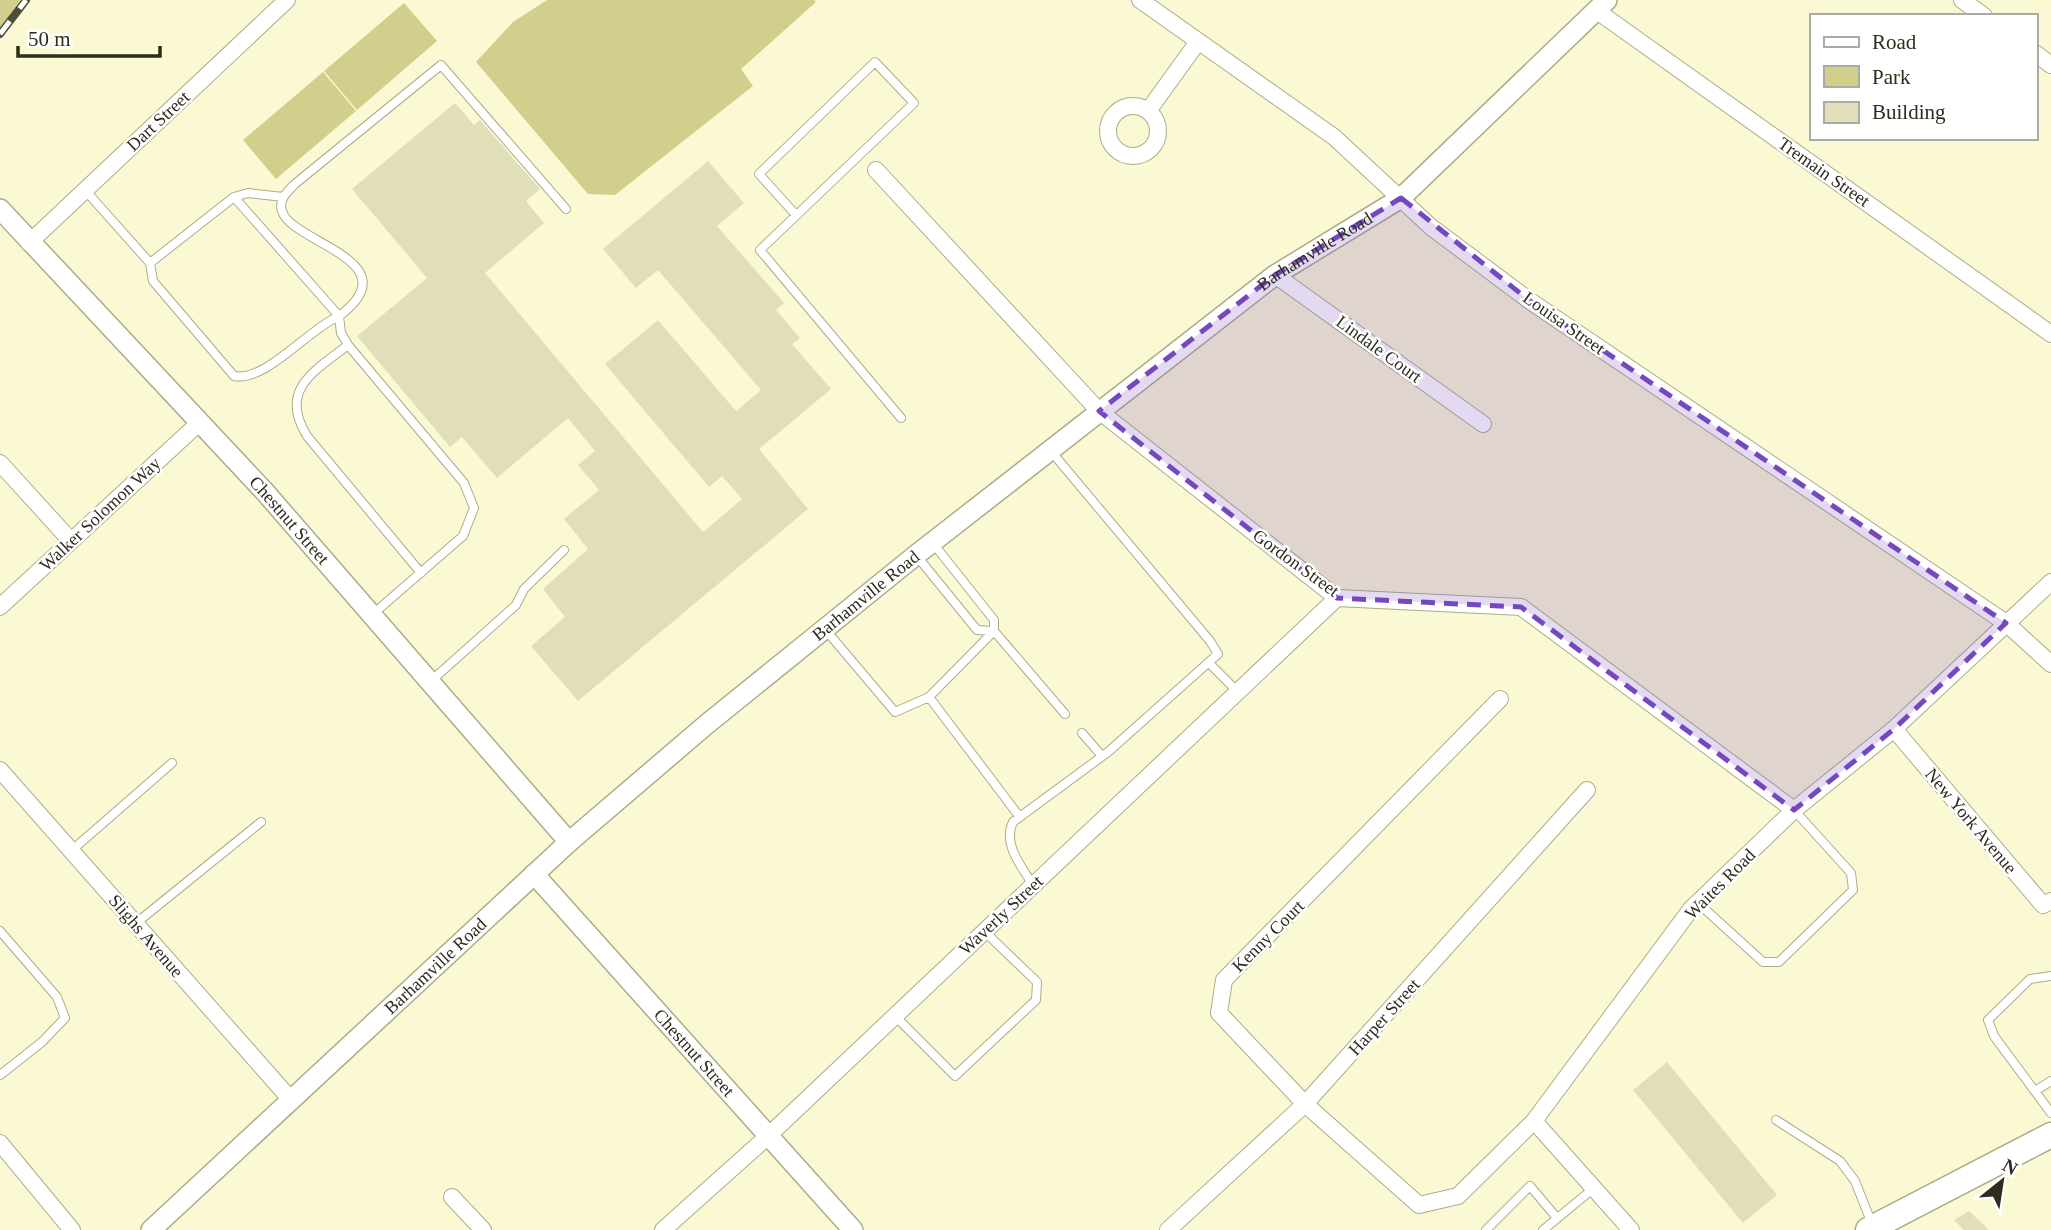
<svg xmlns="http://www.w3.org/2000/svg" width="2051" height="1230" font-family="'Times New Roman',serif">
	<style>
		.green { fill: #d2ce8b }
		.building { fill: #e0dfb9 }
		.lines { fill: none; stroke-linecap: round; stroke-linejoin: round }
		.service-casing { stroke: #adac88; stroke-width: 10 }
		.minor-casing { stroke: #adac88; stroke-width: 18 }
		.tertiary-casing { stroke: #adac88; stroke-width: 22 }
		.primary-casing { stroke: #adac88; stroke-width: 27 }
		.service { stroke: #fff; stroke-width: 8 }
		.minor { stroke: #fff; stroke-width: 16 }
		.tertiary { stroke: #fff; stroke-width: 19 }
		.primary { stroke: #fff; stroke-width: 24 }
		.rail-casing { stroke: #4f4e3b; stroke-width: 8 }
		.rail { stroke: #fff; stroke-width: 5; stroke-dasharray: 16; stroke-linecap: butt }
		.marked { fill: #7548c0; fill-opacity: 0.2; stroke: #7548c0; stroke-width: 5; stroke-dasharray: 14 9; stroke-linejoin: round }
		.labels { text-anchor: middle; stroke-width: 5; stroke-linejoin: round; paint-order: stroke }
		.street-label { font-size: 18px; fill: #2d2c1d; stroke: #fff }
	</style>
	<rect width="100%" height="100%" fill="#fbf9d3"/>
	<path class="green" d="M0,0H20L0,28Z
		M547,0H814L816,2L741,69L753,86L615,195L588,194L476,62L513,22Z
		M404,3L437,41L357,110L324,71Z
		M323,72L356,111L276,179L243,140Z"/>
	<path class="building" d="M455,103L474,125L480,120L540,189L526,201L544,223L485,273L703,532L742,499L722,476L709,487L605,364L658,320L736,411L761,390L658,270L636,288L603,249L708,161L744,203L717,226L784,303L776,310L800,338L792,344L831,389L759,449L808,509L578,701L531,646L565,617L543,589L588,549L564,519L599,490L578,465L595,451L568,418L497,478L462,437L450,447L357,336L427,278L352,189Z
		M1667,1062L1777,1195L1743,1223L1633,1090Z
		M1969,1211L1989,1230H1964L1954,1220Z"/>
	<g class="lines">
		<g class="service-casing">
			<path id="service" d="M85,190L150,263L153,281L234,376C266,382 307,330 339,316L341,333L348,345L464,483L474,508L463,536L373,614
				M234,197L339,316C413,261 291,243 282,211C278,199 288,191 296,183L441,65L566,209
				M796,215L759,174L875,62L914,103L760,250L901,418
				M150,263L234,197L248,193L283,197
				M348,345C315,371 278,389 307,436L421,573
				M916,555L977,630L994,631V620L932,542
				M824,628L895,712L929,697L1019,816
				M1209,663L1237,691
				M431,681L516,605L524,589L564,550
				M929,697L994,631L1065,714
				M1082,733L1102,756
				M71,851L172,763
				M1033,885C1022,867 1002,844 1013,822L1108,752L1218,654L1210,641L1050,450
				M1698,903L1763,962H1779L1853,890L1851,873L1794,810
				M135,924L261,822
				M0,931L57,997L65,1018L42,1042L0,1075
				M2051,976L2030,979L1988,1020L1994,1036L2051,1113
				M895,1016L955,1076L1036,1000L1037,982L984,931
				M2035,1091L2051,1081
				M1776,1120L1840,1161L1855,1181L1872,1224
				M1486,1230L1530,1186L1557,1218
				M1543,1230L1594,1188"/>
		</g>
		<g class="minor-casing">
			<path id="minor" d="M1140,0L1334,137L1431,227L1530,301L2006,623L2051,664
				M1962,0L1984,16
				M1597,11L2051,334
				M2035,53L2051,65
				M1108 131a25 25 0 1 1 50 0a25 25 0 1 1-50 0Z
				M1148,111L1197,43
				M876,170L1099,411L1337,598L1521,607L1794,810
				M29,243L287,0
				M1275,275L1483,424
				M0,463L71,541
				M0,607L200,422
				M1500,699L1224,980L1219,1013L1305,1104L1419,1205L1458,1196L1534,1121L1691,909L1794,810L1894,729L2051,582
				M1894,729L2043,905L2051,901
				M0,770L292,1101
				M1534,1121L1631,1230
				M0,1143L72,1230
				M452,1197L483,1230
				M663,1230L767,1137L1337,598
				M1168,1230L1305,1104L1587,790"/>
		</g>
		<g class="tertiary-casing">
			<g id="tertiary">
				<path id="s1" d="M0,209L265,492L569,842"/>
				<path id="s2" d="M534,874L853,1230"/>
				<path id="s3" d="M151,1230L569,842L707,724L916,555L1275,275L1401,198L1607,0"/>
			</g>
		</g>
		<g class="primary-casing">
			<path id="primary" d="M1868,1230L2051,1135"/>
		</g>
		<use href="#service" class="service"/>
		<use href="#minor" class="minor"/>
		<use href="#tertiary" class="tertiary"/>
		<use href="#primary" class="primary"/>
		<g class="rail-casing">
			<path id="rail" d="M0,34L26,0"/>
		</g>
		<use href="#rail" class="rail"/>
	</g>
	<path class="marked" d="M1401,198L1530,301L2006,623L1894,729L1794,810L1521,607L1337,598L1099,411L1275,275Z"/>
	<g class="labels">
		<g class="street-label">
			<text transform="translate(158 121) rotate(-43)" y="6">Dart Street</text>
			<text transform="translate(1824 172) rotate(35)" y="6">Tremain Street</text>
			<text dy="6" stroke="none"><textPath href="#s3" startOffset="1522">Barhamville Road</textPath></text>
			<text transform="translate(1564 323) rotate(35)" y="6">Louisa Street</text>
			<text transform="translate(1379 349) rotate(36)" y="6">Lindale Court</text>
			<text transform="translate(100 514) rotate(-43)" y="6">Walker Solomon Way</text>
			<text dy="6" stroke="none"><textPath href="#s1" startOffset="425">Chestnut Street</textPath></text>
			<text transform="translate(1296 563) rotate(36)" y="6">Gordon Street</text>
			<text dy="6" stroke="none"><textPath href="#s3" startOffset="956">Barhamville Road</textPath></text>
			<text transform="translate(1971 821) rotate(50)" y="6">New York Avenue</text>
			<text transform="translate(1720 884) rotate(-45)" y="6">Waites Road</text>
			<text transform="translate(1001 915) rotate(-43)" y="6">Waverly Street</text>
			<text transform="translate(146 936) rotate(49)" y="6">Slighs Avenue</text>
			<text transform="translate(1268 936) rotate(-45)" y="6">Kenny Court</text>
			<text dy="6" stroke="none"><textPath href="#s3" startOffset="388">Barhamville Road</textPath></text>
			<text transform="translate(1384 1017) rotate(-48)" y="6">Harper Street</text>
			<text dy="6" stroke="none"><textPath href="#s2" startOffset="240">Chestnut Street</textPath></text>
		</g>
	</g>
	<rect x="1810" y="14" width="228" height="126" fill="#ffffff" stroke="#ababa5" stroke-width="2"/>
	<rect x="1824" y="37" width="35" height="10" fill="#ffffff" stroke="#ababa5" stroke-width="2"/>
	<text x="1872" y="49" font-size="21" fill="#2d2c1d">Road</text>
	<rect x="1824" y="66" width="35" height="21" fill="#d2ce8b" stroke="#ababa5" stroke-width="2"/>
	<text x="1872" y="84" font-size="21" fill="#2d2c1d">Park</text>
	<rect x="1824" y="102" width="35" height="21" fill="#e0dfb9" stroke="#ababa5" stroke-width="2"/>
	<text x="1872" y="119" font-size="21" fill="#2d2c1d">Building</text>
	<g transform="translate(2002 1181) rotate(30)" stroke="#ffffff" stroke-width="5" paint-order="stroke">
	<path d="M0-5L12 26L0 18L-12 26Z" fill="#2d2c1d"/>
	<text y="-10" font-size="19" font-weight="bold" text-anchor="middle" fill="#2d2c1d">N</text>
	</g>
	<path d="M18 46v10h142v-10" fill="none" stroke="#2d2c1d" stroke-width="3.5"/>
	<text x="28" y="46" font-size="21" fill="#2d2c1d" stroke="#ffffff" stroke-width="5" paint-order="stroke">50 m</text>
</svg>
